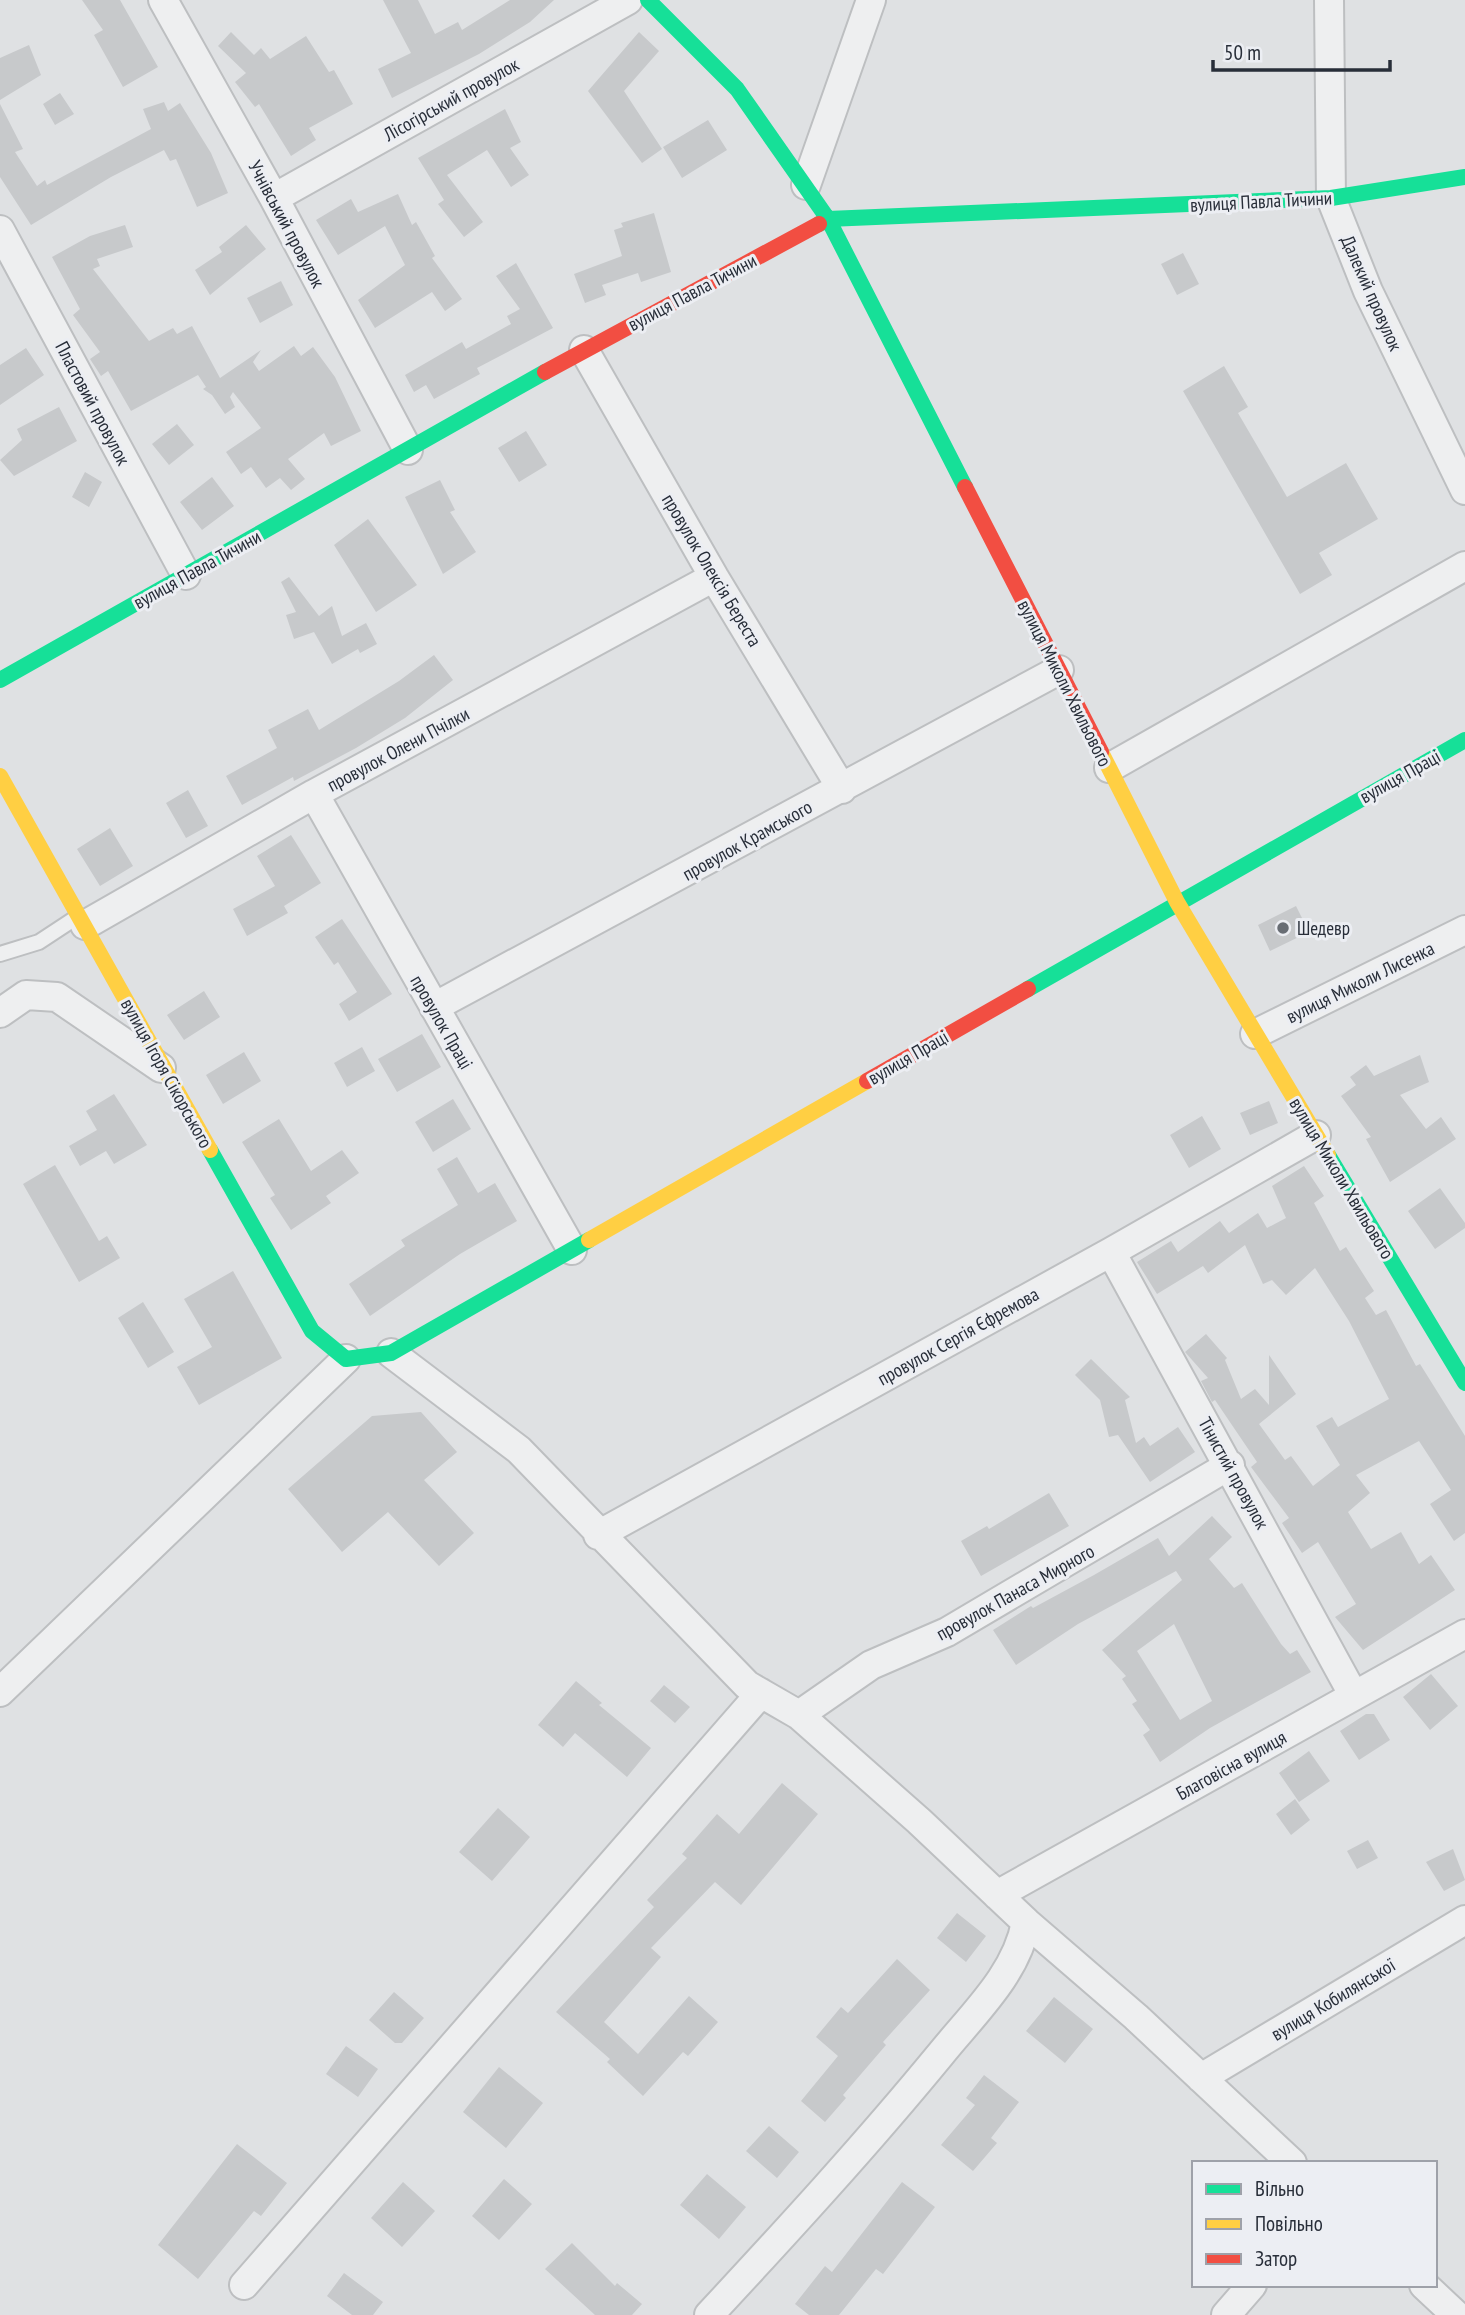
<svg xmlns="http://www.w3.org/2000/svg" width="1465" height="2315" font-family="'PT Sans Narrow',sans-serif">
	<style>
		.building { fill: #c7c9cb; fill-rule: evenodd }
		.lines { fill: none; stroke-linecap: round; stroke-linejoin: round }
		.lane-casing { stroke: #bdbfc1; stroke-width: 18 }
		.street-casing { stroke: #bdbfc1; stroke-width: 32 }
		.lane { stroke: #eeeff0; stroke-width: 14 }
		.street { stroke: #eeeff0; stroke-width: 28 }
		.fast { stroke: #16e098; stroke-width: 16 }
		.slow { stroke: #ffcf43; stroke-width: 16 }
		.jam { stroke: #f24e42; stroke-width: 16 }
		.poi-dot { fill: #686d74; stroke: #eceef3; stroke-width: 2.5 }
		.labels { text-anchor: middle; stroke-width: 6; stroke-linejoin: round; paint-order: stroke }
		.street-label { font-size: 19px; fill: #282e39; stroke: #eceef3 }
		.poi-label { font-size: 19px; fill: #282e39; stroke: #eceef3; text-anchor: start }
	</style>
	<rect width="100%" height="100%" fill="#dfe1e3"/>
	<path class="building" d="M82,0H120L158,67L123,87L94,35L103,30Z
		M383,0H418L435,34L458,22L462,30L510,0H554L530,22L479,54L392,98L378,69L411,53Z
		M231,32L254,55L261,48L270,59L306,36L329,72L334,70L353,104L309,128L316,140L291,156L259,104L255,107L235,82L246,73L218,46Z
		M639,32L659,51L624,91L662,149L642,163L588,91Z
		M29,45L41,75L0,100V58Z
		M60,93L74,114L55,125L43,104Z
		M164,102L168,111L180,103L211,153L228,193L197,207L176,159L170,161L164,150L111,177L31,225L0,177V104L23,149L15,152L37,186L45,180L47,185L151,129L143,109Z
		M505,109L521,142L510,148L529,175L511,187L487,150L447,175L483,222L464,237L438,204L444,200L418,158Z
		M708,120L727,150L682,178L663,147Z
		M398,194L412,225L416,222L435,256L432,258L462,299L445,311L432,292L375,328L358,300L405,265L385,226L338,255L316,220L351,199L358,212Z
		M654,213L671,272L641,282L638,273L602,285L606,295L585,303L574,274L622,256L614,230L623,227L621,223Z
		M125,225L133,247L97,259L100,266L93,269L149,341L173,328L177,334L192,326L220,378L261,350L253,362L259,371L294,346L301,356L313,347L335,377L361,431L331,446L324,433L288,459L305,479L291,490L280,478L266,488L251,467L241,474L226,452L261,428L233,392L230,397L235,407L225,414L212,395L203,389L206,387L198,375L131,411L108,371L101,376L90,359L100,352L73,315L80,309L52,257L90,236Z
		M246,225L266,249L210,295L195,270L222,252L219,247Z
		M1183,253L1199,284L1177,295L1161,264Z
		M516,263L553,328L477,368L480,374L434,399L426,385L414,392L405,375L462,342L466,349L511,324L507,316L520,309L496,276Z
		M281,281L293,305L260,323L247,298Z
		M26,348L44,375L0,405V365Z
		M1224,366L1248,407L1238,413L1287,497L1346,463L1378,519L1319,553L1332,575L1300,594L1183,391Z
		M59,407L77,441L14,476L0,460L22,440L17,429Z
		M177,424L194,445L169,465L152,444Z
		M526,431L547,465L519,482L498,448Z
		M85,472L102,482L89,507L72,497Z
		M212,477L234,506L202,530L180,502Z
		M440,480L455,510L450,512L476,552L443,574L405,497Z
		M368,519L417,585L376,612L334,545Z
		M289,577L319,616L332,606L342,636L366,623L377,644L360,653L358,649L332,664L314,632L294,639L286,615L296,612L281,582Z
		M434,655L453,680L405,718L356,748L294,781L293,777L242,805L226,776L277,748L268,730L308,709L319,730L399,681Z
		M188,790L208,826L186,838L166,803Z
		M110,828L133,866L100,886L77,849Z
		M291,835L321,883L284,906L288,913L247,936L233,909L275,886L257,856Z
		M1296,906L1309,932L1270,951L1258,925Z
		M342,919L392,994L349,1021L339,1004L357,992L338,962L334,965L315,937Z
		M204,991L220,1017L184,1040L167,1015Z
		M422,1034L441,1067L397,1092L378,1059Z
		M362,1047L375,1071L347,1087L334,1063Z
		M244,1052L261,1081L223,1104L206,1075Z
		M1420,1055L1429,1082L1400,1095L1426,1129L1441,1117L1456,1139L1390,1182L1366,1139L1371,1137L1341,1096L1356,1085L1350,1077L1366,1065L1374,1076Z
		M114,1094L147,1145L114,1164L106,1151L80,1166L69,1146L97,1130L86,1111Z
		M453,1099L471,1129L433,1152L415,1122Z
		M1269,1101L1278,1123L1250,1135L1240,1113Z
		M1202,1116L1221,1149L1189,1168L1170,1135Z
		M279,1119L311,1171L342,1150L359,1173L326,1196L331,1203L291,1230L270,1198L275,1195L242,1142Z
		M457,1157L478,1193L495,1183L517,1221L460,1254L370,1316L349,1284L405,1246L401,1240L458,1205L437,1169Z
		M55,1165L99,1241L107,1236L120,1258L79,1282L23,1184Z
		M1304,1166L1324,1196L1314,1203L1340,1251L1346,1247L1374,1291L1365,1298L1376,1315L1386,1310L1416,1366L1420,1364L1465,1436V1533L1454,1541L1430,1504L1451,1490L1419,1441L1356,1475L1370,1493L1348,1512L1371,1549L1401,1532L1419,1564L1431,1555L1455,1590L1363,1650L1335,1617L1356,1604L1318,1542L1302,1553L1282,1523L1289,1518L1251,1467L1257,1462L1215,1400L1212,1402L1201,1381L1208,1378L1185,1352L1206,1334L1227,1358L1225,1360L1241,1399L1255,1389L1269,1405V1355L1296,1394L1259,1424L1285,1460L1291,1456L1313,1486L1340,1465L1316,1426L1332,1417L1338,1427L1389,1399L1349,1321L1315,1268L1286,1295L1272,1280L1263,1284L1245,1245L1208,1273L1203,1266L1157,1294L1137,1262L1171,1241L1178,1252L1220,1221L1229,1233L1258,1213L1267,1228L1286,1218L1272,1186Z
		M1440,1188L1465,1223V1228L1435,1249L1408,1211Z
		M233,1271L282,1358L199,1405L177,1367L212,1347L184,1299Z
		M143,1302L174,1352L148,1368L118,1318Z
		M1091,1359L1130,1397L1125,1400L1136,1443L1144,1437L1150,1446L1178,1427L1195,1452L1150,1482L1118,1435L1109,1437L1100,1400L1075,1375Z
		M421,1412L457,1452L424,1480L474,1533L439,1566L388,1512L342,1552L288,1489L372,1416Z
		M1049,1493L1069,1526L981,1576L961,1541L987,1526L989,1529Z
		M1212,1516L1232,1537L1209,1559L1234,1588L1242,1583L1281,1644L1290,1654L1297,1650L1311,1672L1210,1728L1160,1762L1143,1735L1150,1730L1132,1704L1137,1701L1122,1679L1126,1676L1102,1650L1182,1580L1176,1571L1078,1624L1016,1665L993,1630L1031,1606L1033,1608L1094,1575L1158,1538L1169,1556ZM1174,1624L1212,1701L1180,1720L1137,1651Z
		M1431,1674L1458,1706L1430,1730L1403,1697Z
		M576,1681L602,1703L599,1705L651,1748L627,1777L575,1733L563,1747L538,1725Z
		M664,1685L690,1707L675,1723L650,1701Z
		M1366,1714H1374L1390,1740L1359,1760L1340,1731Z
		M1309,1751L1330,1781L1299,1802L1279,1773Z
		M782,1783L818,1814L741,1905L715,1882L651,1948L661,1957L604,2022L638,2054L689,1996L718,2022L688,2056L683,2052L643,2096L607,2062L610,2059L556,2012L654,1907L647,1900L687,1858L682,1854L717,1814L739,1834Z
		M1295,1799L1310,1820L1291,1835L1276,1814Z
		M498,1808L530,1837L492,1881L459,1852Z
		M1368,1840L1378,1858L1357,1869L1347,1851Z
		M1453,1849L1465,1880L1444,1891L1426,1862Z
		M957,1913L986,1936L966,1962L937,1938Z
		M897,1959L930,1990L883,2042L886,2045L843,2095L846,2098L825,2122L801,2101L838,2056L816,2037L841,2007L848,2013Z
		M394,1992L424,2018L402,2043H395L369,2020Z
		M1054,1997L1093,2029L1065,2063L1026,2031Z
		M346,2046L378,2069L358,2097L326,2074Z
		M499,2067L543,2103L506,2148L463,2112Z
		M984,2075L1019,2102L991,2138L997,2143L973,2171L941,2145L975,2105L966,2098Z
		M769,2126L799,2152L777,2178L746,2151Z
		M237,2144L287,2183L261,2216L254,2211L198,2279L158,2245Z
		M707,2174L746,2207L719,2239L680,2205Z
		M504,2179L532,2204L499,2240L472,2216Z
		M403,2182L435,2211L402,2247L371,2218Z
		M902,2182L935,2207L883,2274L876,2269L839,2315H809L795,2304L825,2266L832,2272Z
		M572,2243L615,2286L617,2283L642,2304L632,2315H595L545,2269Z
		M344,2273L383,2302L373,2315H352L327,2296Z"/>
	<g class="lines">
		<g class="lane-casing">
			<path id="lane" d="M0,954L39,942L77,917"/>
		</g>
		<g class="street-casing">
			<path id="street" d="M163,0L274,198L408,450
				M1329,0L1331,198L1368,291L1465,490
				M806,185L871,0
				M274,198L628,0
				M0,230L186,575
				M584,350L714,577L842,789
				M1109,768L1465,566
				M314,794L572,1250
				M85,925L314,794L714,577
				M434,1007L1059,670
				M0,1013L26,995L57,997L161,1068
				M1255,1034L1465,930
				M1111,1252L1354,1696
				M391,1353L519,1450L747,1685L799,1715L919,1821L1026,1922L1136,2017L1292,2163
				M598,1535L1111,1252L1316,1135
				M0,1692L346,1359
				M799,1715L871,1665L947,1632L1230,1465
				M997,1895L1465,1634
				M1201,2078L1465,1920
				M244,2285L761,1693
				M1424,2285L1456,2315
				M709,2315C788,2230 866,2145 940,2055C972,2015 1017,1974 1026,1922
				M1226,2315L1252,2285"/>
		</g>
		<use href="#lane" class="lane"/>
		<use href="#street" class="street"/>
		<path class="fast" d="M648,0L737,89L828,219L965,487
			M819,224L828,219L1331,198L1465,177
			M0,680L545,372
			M1028,989L1465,740
			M210,1150L312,1331L346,1359L391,1353L589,1240
			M1328,1155L1465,1383"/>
		<path class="slow" d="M1101,752L1177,902L1328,1155
			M0,776L210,1150
			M589,1240L867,1081"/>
		<path class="jam" d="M545,372L819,224
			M965,487L1101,752
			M867,1081L1028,989"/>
	</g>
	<circle class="poi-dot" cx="1283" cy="928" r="7"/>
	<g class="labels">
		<g class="street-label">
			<text transform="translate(451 99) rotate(-29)" y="7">Лісогірський провулок</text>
			<text transform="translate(1261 201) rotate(-3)" y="7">вулиця Павла Тичини</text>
			<text transform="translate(287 224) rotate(62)" y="7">Учнівський провулок</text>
			<text transform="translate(692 292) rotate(-28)" y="7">вулиця Павла Тичини</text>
			<text transform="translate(1372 293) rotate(66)" y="7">Далекий провулок</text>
			<text transform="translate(93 403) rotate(62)" y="7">Пластовий провулок</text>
			<text transform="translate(197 569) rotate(-29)" y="7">вулиця Павла Тичини</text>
			<text transform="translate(712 570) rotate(59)" y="7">провулок Олексія Береста</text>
			<text transform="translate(1065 683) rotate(63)" y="7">вулиця Миколи Хвильового</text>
			<text transform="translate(398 749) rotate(-28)" y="7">провулок Олени Пчілки</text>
			<text transform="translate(1400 776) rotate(-29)" y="7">вулиця Праці</text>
			<text transform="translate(747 840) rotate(-29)" y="7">провулок Крамського</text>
			<text transform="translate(1360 982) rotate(-26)" y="7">вулиця Миколи Лисенка</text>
			<text transform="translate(442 1022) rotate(60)" y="7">провулок Праці</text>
			<text transform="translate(908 1057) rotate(-30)" y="7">вулиця Праці</text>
			<text transform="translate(167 1073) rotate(61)" y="7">вулиця Ігоря Сікорського</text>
			<text transform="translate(1342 1178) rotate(59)" y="7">вулиця Миколи Хвильового</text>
			<text transform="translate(958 1336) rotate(-29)" y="7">провулок Сергія Єфремова</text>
			<text transform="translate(1234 1473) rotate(61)" y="7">Тінистий провулок</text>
			<text transform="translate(1015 1592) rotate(-29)" y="7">провулок Панаса Мирного</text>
			<text transform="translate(1231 1765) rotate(-29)" y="7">Благовісна вулиця</text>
			<text transform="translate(1333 1999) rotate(-31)" y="7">вулиця Кобилянської</text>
		</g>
		<g class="poi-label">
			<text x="1297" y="935">Шедевр</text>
		</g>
	</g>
	<rect x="1192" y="2161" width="245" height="126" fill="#eceef3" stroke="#9ea1a9" stroke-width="2"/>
	<rect x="1206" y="2184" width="35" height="10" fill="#16e098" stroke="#9ea1a9" stroke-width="2"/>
	<text x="1255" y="2196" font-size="21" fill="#282e39">Вільно</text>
	<rect x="1206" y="2219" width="35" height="10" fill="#ffcf43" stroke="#9ea1a9" stroke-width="2"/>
	<text x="1255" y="2231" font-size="21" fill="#282e39">Повільно</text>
	<rect x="1206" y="2254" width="35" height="10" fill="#f24e42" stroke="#9ea1a9" stroke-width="2"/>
	<text x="1255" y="2266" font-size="21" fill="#282e39">Затор</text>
	<path d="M1213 60v10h177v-10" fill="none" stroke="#282e39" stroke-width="3.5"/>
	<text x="1224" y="60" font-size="21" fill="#282e39" stroke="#eceef3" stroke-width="5" paint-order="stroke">50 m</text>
</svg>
